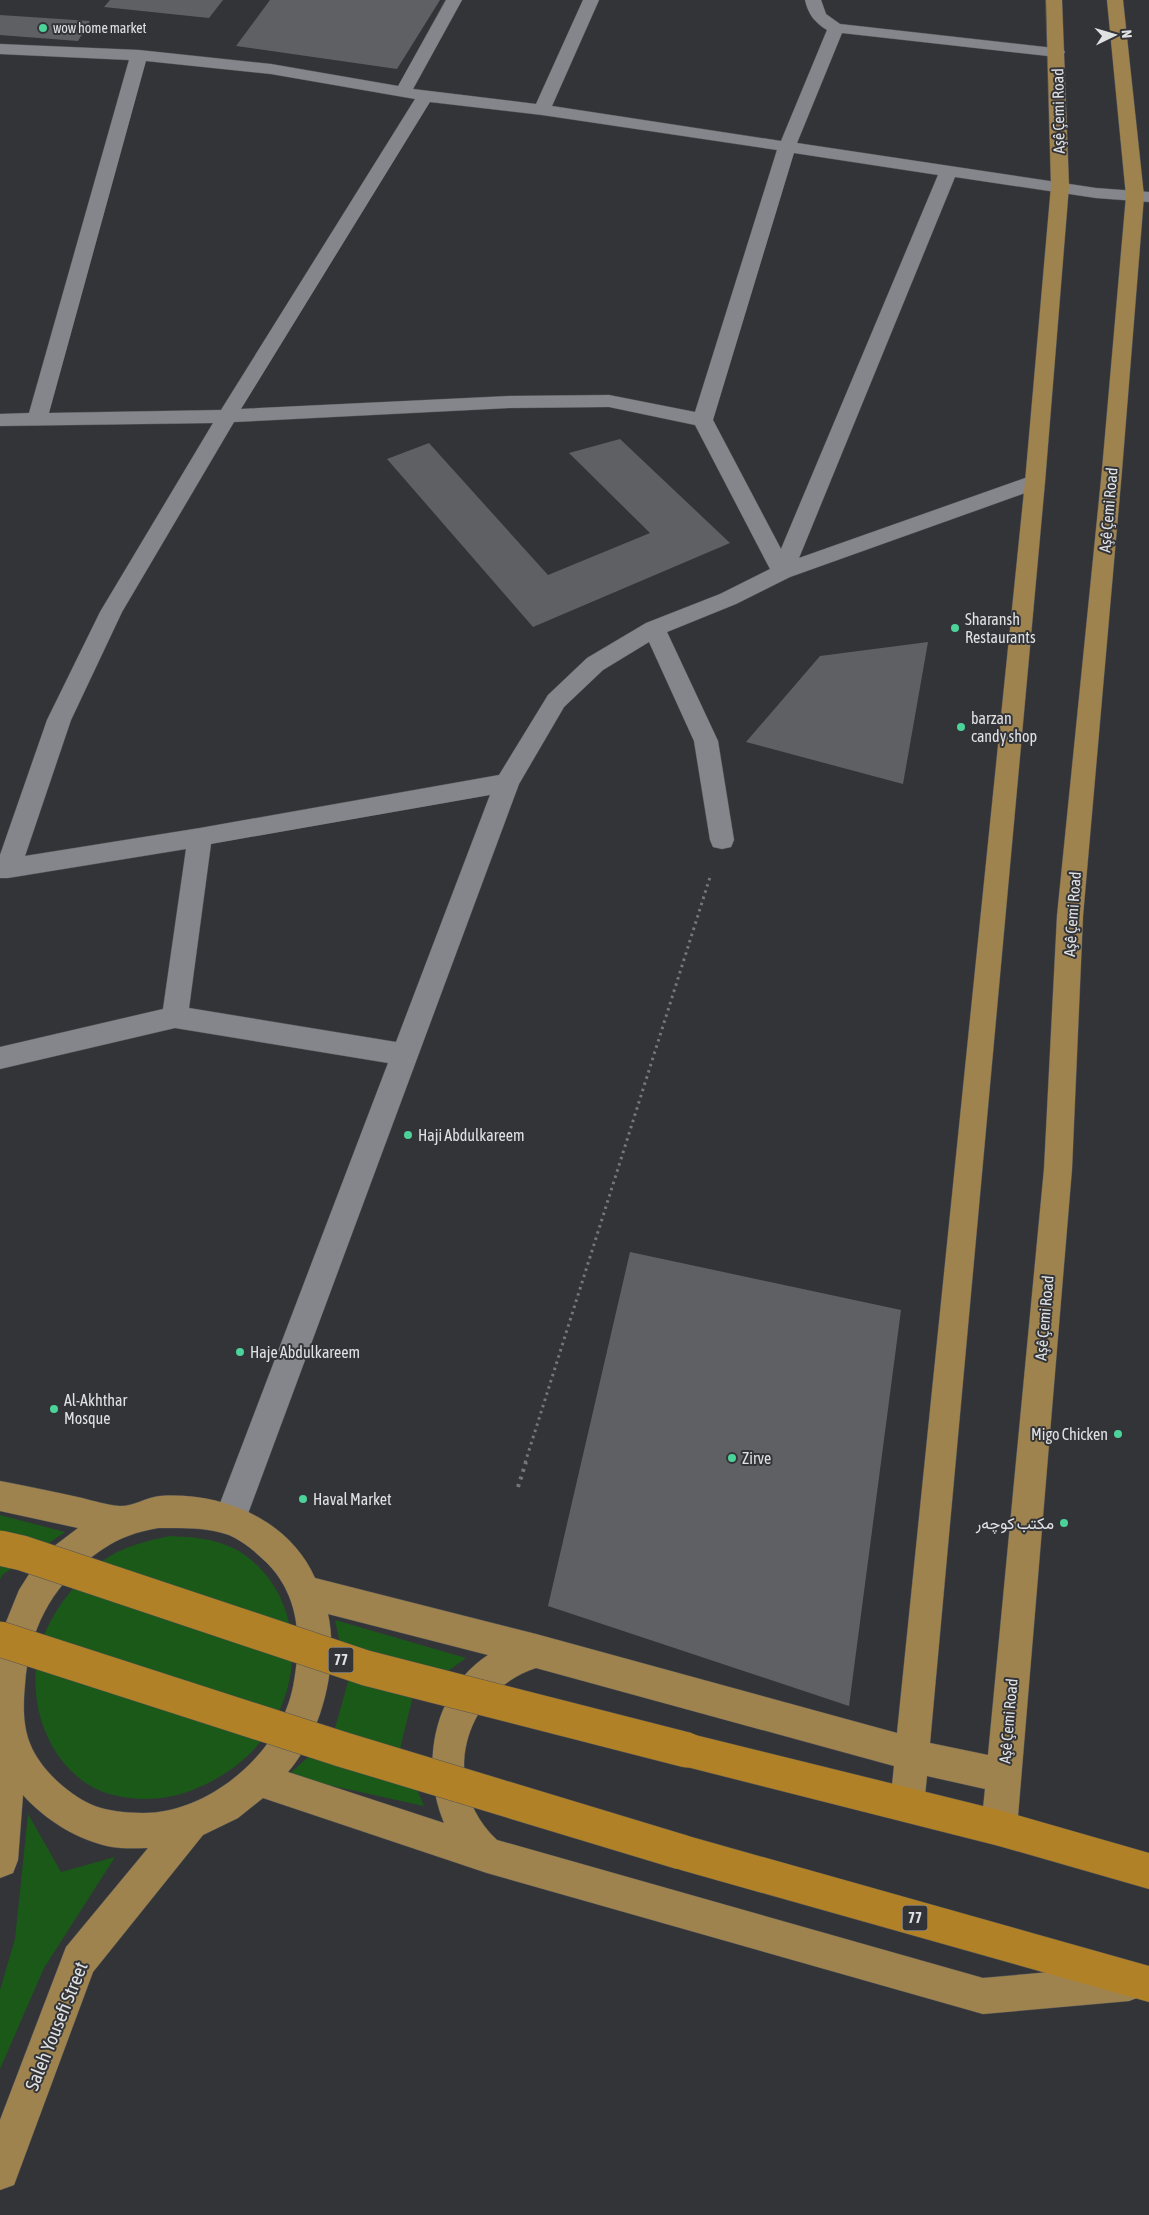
<svg xmlns="http://www.w3.org/2000/svg" width="1149" height="2215" font-family="'Asap Condensed',Vazirmatn,sans-serif">
	<style>
		.green { fill: #1b5919 }
		.building { fill: #5f6064 }
		.lines { fill: none; stroke-linecap: round; stroke-linejoin: round }
		.minor-casing { stroke: #525356; stroke-width: 1 }
		.major-casing { stroke: #525356; stroke-width: 1 }
		.highway-casing { stroke: #525356; stroke-width: 1 }
		.path-far1 { stroke: #75767a; stroke-width: 3; stroke-dasharray: 2.5 4; stroke-linecap: butt }
		.path { stroke: #75767a; stroke-width: 4; stroke-dasharray: 3 5; stroke-linecap: butt }
		.minor { fill: #85868b; fill-rule: evenodd }
		.major { fill: #9f834f; fill-rule: evenodd }
		.highway { fill: #b08127; fill-rule: evenodd }
		.highway-bridge-casing { stroke: #525356; stroke-width: 36; stroke-linecap: butt }
		.highway-bridge { stroke: #b08127; stroke-width: 35 }
		.poi-dot { fill: #4cd39a; stroke: #333438; stroke-width: 2 }
		.labels { text-anchor: middle; stroke-width: 4; stroke-linejoin: round; paint-order: stroke }
		.far-poi-label { font-size: 14px; fill: #e0e1e3; stroke: #333438; text-anchor: start }
		.shield { fill: #333438; stroke: #acadb0; stroke-width: 1 }
		.shield-label { font-size: 15px; font-weight: bold; fill: #e0e1e3 }
		.street-label { font-size: 16px; fill: #e0e1e3; stroke: #333438 }
		.poi-label { font-size: 16px; fill: #e0e1e3; stroke: #333438; text-anchor: start }
		.near-street-label { font-size: 19px; fill: #e0e1e3; stroke: #333438 }
	</style>
	<rect width="100%" height="100%" fill="#333438"/>
	<path class="green" d="M0,1515L65,1532L2,1575L0,1580Z
		M170,1536C192,1537 212,1538 233,1548C248,1555 261,1568 270,1580C303,1627 298,1691 264,1737C244,1765 213,1784 181,1794C153,1802 115,1801 89,1785C47,1759 28,1703 38,1655C45,1620 73,1583 101,1562C121,1547 146,1541 170,1536Z
		M335,1620L466,1658L413,1696L400,1749L424,1806L287,1776L333,1735L348,1682Z
		M28,1814L61,1872L115,1857L44,1968L0,2069V1990L15,1939Z"/>
	<path class="building" d="M110,0H223L209,18L104,7Z
		M270,0H440L397,69L236,46Z
		M0,15L90,21L78,41L0,35Z
		M620,439L730,543L533,627L387,459L429,443L548,575L650,533L569,453Z
		M928,642L903,784L746,742L820,656Z
		M630,1252L901,1310L849,1706L548,1606Z"/>
	<g class="lines">
		<g class="minor-casing">
			<path id="minor" d="M446,0H462L413,89L536,104L583,0H599L552,106L781,141L827,30C815,23 808,14 805,0H821L826,14L840,24L1063,49L1065,52L1063,55L1057,57L842,33L797,143L1096,188L1149,192V202L1096,198L955,177L799,558L1028,477L1035,475L1042,477L1045,482L1042,487L790,577L736,604L667,632L718,741L734,840L731,847L722,849L713,847L710,840L694,741L649,642L603,670L564,707L519,784L246,1519L241,1530L230,1535L219,1530L214,1519L388,1063L175,1028L0,1069V1047L163,1009L186,849L8,878H0V855L47,720L100,612L213,423L0,426V414L29,413L129,60L0,54V44L139,50L271,64L398,86ZM146,61L271,74L415,99L221,410L49,413ZM430,102L542,115L777,150L695,412L609,395L509,396L241,409ZM794,153L938,175L781,549L713,420ZM609,407L695,425L770,569L720,594L646,623L587,658L548,695L499,775L200,828L25,856L71,720L122,612L234,422L509,408ZM490,795L396,1042L189,1008L211,844Z"/>
		</g>
		<g class="major-casing">
			<path id="major" d="M1046,0H1062L1069,186L1045,482L930,1743L988,1755L1044,1169L1057,916L1102,470L1126,196L1107,0H1123L1144,196L1122,470L1083,916L1072,1169L1017,1828L1011,1840L999,1846L987,1840L981,1828L985,1789L927,1776L924,1805L919,1817L907,1822L895,1817L890,1805L894,1766L536,1668C461,1693 439,1786 497,1840L983,1978L1129,1965L1142,1970L1147,1983L1142,1996L1129,2001L983,2014L487,1873L263,1798L238,1818L203,1835L93,1972L14,2185L0,2190V2120L66,1947L148,1848C136,1848 124,1849 112,1847C79,1841 45,1820 23,1795L18,1860L13,1873L0,1878V1637L19,1590L31,1571L53,1547L78,1528L0,1511V1481C27,1486 55,1492 82,1498C94,1501 107,1505 119,1506C132,1507 147,1497 160,1496C222,1492 289,1519 315,1578L536,1634L897,1733L1025,482L1051,186ZM158,1528C181,1528 207,1527 229,1535C243,1541 257,1553 268,1564C293,1590 300,1623 297,1659C295,1677 293,1693 286,1710C265,1765 201,1814 142,1813C104,1812 86,1807 57,1781C26,1751 21,1727 25,1684C29,1631 50,1588 93,1556C104,1548 116,1540 128,1536C138,1532 148,1530 158,1528ZM328,1614L488,1655C433,1691 420,1765 444,1823L288,1772C322,1733 339,1664 328,1614Z"/>
		</g>
		<g class="highway-casing">
			<path id="highway" d="M687,1733L999,1810L1149,1853V1889L999,1846L687,1767L675,1762L670,1750L675,1738Z
				M681,1834L1149,1966V2002L681,1870L669,1864L663,1852L669,1840Z"/>
		</g>
		<path class="path-far1" d="M525,1463L711,874"/>
		<path class="path" d="M518,1487L526,1462"/>
		<use href="#minor" class="minor"/>
		<use href="#major" class="major"/>
		<use href="#highway" class="highway"/>
		<g class="highway-bridge-casing">
			<path id="highway-bridge" d="M0,1548L22,1553L366,1668L687,1750
				M0,1639L341,1749L681,1852"/>
		</g>
		<use href="#highway-bridge" class="highway-bridge"/>
	</g>
	<g class="poi-dot">
		<circle cx="43" cy="28" r="5"/>
		<circle cx="955" cy="628" r="5"/>
		<circle cx="961" cy="727" r="5"/>
		<circle cx="408" cy="1135" r="5"/>
		<circle cx="240" cy="1352" r="5"/>
		<circle cx="54" cy="1409" r="5"/>
		<circle cx="1118" cy="1434" r="5"/>
		<circle cx="732" cy="1458" r="5"/>
		<circle cx="303" cy="1499" r="5"/>
		<circle cx="1064" cy="1523" r="5"/>
	</g>
	<g class="labels">
		<g class="far-poi-label">
			<text x="53" y="33">wow home market</text>
		</g>
		<g class="shield">
			<rect x="328.5" y="1647.5" width="25" height="25" rx="4"/>
			<rect x="902.5" y="1905.5" width="25" height="25" rx="4"/>
		</g>
		<g class="shield-label">
			<text x="341" y="1665">77</text>
			<text x="915" y="1923">77</text>
		</g>
		<g class="street-label">
			<text transform="translate(1058 111) rotate(-91)" y="6">Aşê Çemi Road</text>
			<text transform="translate(1108 510) rotate(-85)" y="6">Aşê Çemi Road</text>
			<text transform="translate(1072 914) rotate(-86)" y="6">Aşê Çemi Road</text>
			<text transform="translate(1044 1318) rotate(-85)" y="6">Aşê Çemi Road</text>
			<text transform="translate(1008 1721) rotate(-85)" y="6">Aşê Çemi Road</text>
		</g>
		<g class="poi-label">
			<text x="965" y="625">Sharansh<tspan x="965" dy="18">Restaurants</tspan></text>
			<text x="971" y="724">barzan<tspan x="971" dy="18">candy shop</tspan></text>
			<text x="418" y="1141">Haji Abdulkareem</text>
			<text x="250" y="1358">Haje Abdulkareem</text>
			<text x="64" y="1406">Al-Akhthar<tspan x="64" dy="18">Mosque</tspan></text>
			<text x="1108" y="1440" text-anchor="end">Migo Chicken</text>
			<text x="742" y="1464">Zirve</text>
			<text x="313" y="1505">Haval Market</text>
			<text x="1054" y="1529" text-anchor="end">مکتب کوچه‌ر</text>
		</g>
		<g class="near-street-label">
			<text transform="translate(56 2026) rotate(-68)" y="7">Saleh Yousefi Street</text>
		</g>
	</g>
	<g transform="translate(1114 35) rotate(85)" stroke="#333438" stroke-width="4" paint-order="stroke">
	<path d="M0-4L9 19L0 12L-9 19Z" fill="#e0e1e3"/>
	<text y="-8" font-size="14" font-weight="bold" text-anchor="middle" fill="#e0e1e3">N</text>
	</g>
</svg>
